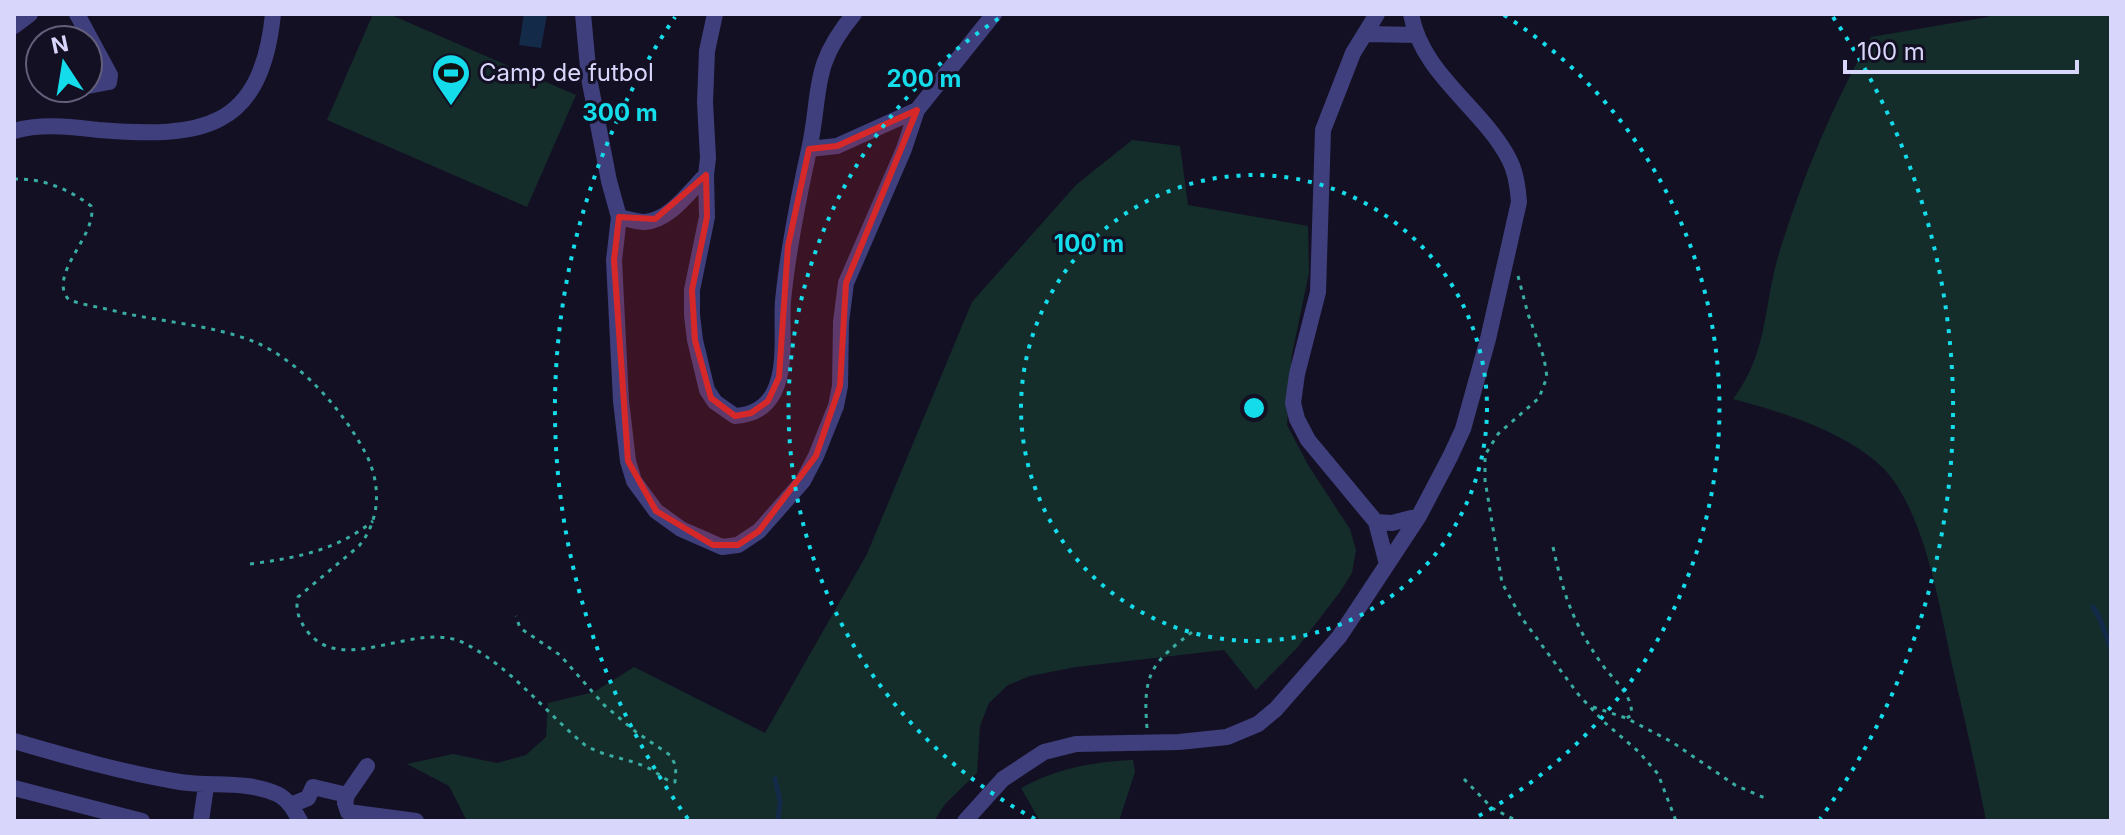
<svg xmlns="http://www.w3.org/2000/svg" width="2125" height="835" font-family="Inter,sans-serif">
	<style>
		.green { fill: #142d2b }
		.water { fill: #142a49 }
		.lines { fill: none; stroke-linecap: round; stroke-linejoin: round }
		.stream { stroke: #142a49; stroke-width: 5 }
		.path { stroke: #39aca2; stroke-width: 3; stroke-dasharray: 4 6; stroke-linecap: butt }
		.minor { stroke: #403f7e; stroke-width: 16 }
		.marked { fill: #d62828; fill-opacity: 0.2; stroke: #d62828; stroke-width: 6; stroke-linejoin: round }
		.ring { fill: none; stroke: #14dcea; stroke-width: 4; stroke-dasharray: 4 8 }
		.labels { text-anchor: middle; stroke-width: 6; stroke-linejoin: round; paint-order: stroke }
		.poi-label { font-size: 24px; fill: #d9d6fc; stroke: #131023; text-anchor: start }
		.centre { fill: #14dcea; stroke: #131023; stroke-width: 4 }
		.ring-label { font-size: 24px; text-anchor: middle; font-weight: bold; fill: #14dcea; stroke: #131023; stroke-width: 6; stroke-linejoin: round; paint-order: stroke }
	</style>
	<rect width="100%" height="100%" fill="#131023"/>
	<path class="green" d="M373,14H389L576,95L527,207L327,120Z
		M1991,14H2111V821H1986C1977,773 1966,725 1955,678C1941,617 1927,512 1882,467C1846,432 1780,411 1733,399C1769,352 1763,304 1780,250C1803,176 1833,104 1871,37L1988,17Z
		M1132,140L1180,146L1188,205L1308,226L1309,273L1292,354L1287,425L1308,465L1350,529L1356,550L1352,573L1340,592L1297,648L1256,690L1224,650L1076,667L1030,676L1008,685L989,703L980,726L977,773L945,804L934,821H467L449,786L407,764L453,754L497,763L526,755L546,737L548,703L594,692L634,667L765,733L867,554L972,302L1076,185Z
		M1133,760L1135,772L1119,821H1040L1021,788C1058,768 1092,762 1133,760Z"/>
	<path class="water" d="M524,14H547L541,48L519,45Z"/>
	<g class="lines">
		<path class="stream" d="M2093,607L2100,619L2111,649
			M775,779L780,802L778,821"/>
		<path class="path" d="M14,179C42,178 69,189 91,206C99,234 46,275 69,300C87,306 105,308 123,313C165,322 216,326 255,342C301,362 343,410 366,454C381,484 381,519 359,546L298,597C295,610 299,620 307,631C343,678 416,619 464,643C511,667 545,712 585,745C606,758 631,758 652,770C661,775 665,781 675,782L676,766L670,755L636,732L604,705L560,655L520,628L516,616
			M1518,276L1528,314L1544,358L1547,377L1539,398L1498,434L1485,455V480L1502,583L1521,617L1578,694L1604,722L1639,752L1658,774L1676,821
			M1553,547C1564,596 1572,621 1601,663C1611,678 1635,696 1631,716L1626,718
			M250,564C295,558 336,551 373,521
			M1593,707L1626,718L1672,742L1735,785L1765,798
			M1147,728C1142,671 1153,662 1196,629
			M1464,779L1492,808L1517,821"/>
		<path class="minor" d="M77,14L110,75L109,82L88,86
			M583,14L589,78L609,181L619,217L614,260L621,401L628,461L634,481L656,511L681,529L722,547L738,545L759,531L803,481L816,456L836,406L840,386L841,322L846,283L904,149L917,110L994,14
			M715,14L707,51L705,102L708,158L706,175L707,217L692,290V315L695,340L707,390L715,402L735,416C752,415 766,408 774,392C787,366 781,329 783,301C788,249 798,200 809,150C822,90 810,67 854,14
			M1377,14L1353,53L1323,130L1318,292L1297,374L1293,403L1297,419L1308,440L1376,522L1387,564
			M14,26L30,14
			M1367,34L1417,35
			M66,89L72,88
			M14,131C42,123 71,127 99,130C201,138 261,131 273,14
			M809,149L837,146L917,110
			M619,217C627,219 637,222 645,222C670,220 689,192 706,175
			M1376,522L1392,523L1419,516
			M14,741C69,757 124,773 180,782C212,787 246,780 277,794C288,799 294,810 300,821
			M14,788L142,821
			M347,795L367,766
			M291,805L308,798L313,787L347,795L345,803L348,812L416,821
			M201,821L206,786
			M965,821L1003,779L1044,752L1076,744L1179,742L1227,737L1258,724L1276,709L1339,637L1363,601L1419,516L1450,457L1463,429L1488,339L1519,202C1518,187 1516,172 1509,159C1482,107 1422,75 1411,14"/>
	</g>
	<path class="marked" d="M917,110L846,283L840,386L816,456L759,531L738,545H713L656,511L628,461L614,260L619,217L655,219L706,175L707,217L692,290L695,340L711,398L735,416L751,413L768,401L779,377L788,246L809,149L837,146Z"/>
	<g class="ring">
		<circle cx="1254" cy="408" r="233"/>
		<path d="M1035 819A466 466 0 0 1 1004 15M1504 15A466 466 0 0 1 1473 819"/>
		<path d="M688 819A699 699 0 0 1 675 17M1833 17A699 699 0 0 1 1820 819"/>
	</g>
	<defs>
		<g id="stadium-pin" transform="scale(2)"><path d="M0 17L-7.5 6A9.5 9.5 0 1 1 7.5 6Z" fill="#14dcea" stroke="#131023"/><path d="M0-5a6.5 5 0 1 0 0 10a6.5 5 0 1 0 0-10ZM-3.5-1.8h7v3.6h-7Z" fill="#111"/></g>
	</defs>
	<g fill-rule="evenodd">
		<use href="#stadium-pin" x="451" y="73"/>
	</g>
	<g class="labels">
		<g class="poi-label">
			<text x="479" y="81">Camp de futbol</text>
		</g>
	</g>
	<circle cx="1254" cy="408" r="12" class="centre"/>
	<g class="ring-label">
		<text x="924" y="87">200 m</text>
		<text x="620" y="121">300 m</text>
		<text x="1089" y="252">100 m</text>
	</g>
	<rect width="2125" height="835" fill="none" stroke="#d9d6fc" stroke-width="32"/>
	<g transform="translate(64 64) rotate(348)"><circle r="38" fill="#131023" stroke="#625f7a" stroke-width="2"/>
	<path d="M0-6L14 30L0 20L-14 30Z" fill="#14dcea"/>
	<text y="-12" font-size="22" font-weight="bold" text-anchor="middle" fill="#d9d6fc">N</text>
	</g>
	<path d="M1845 60v12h232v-12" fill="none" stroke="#d9d6fc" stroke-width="4"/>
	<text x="1857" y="60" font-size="24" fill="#d9d6fc" stroke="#131023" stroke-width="6" paint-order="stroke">100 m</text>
</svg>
